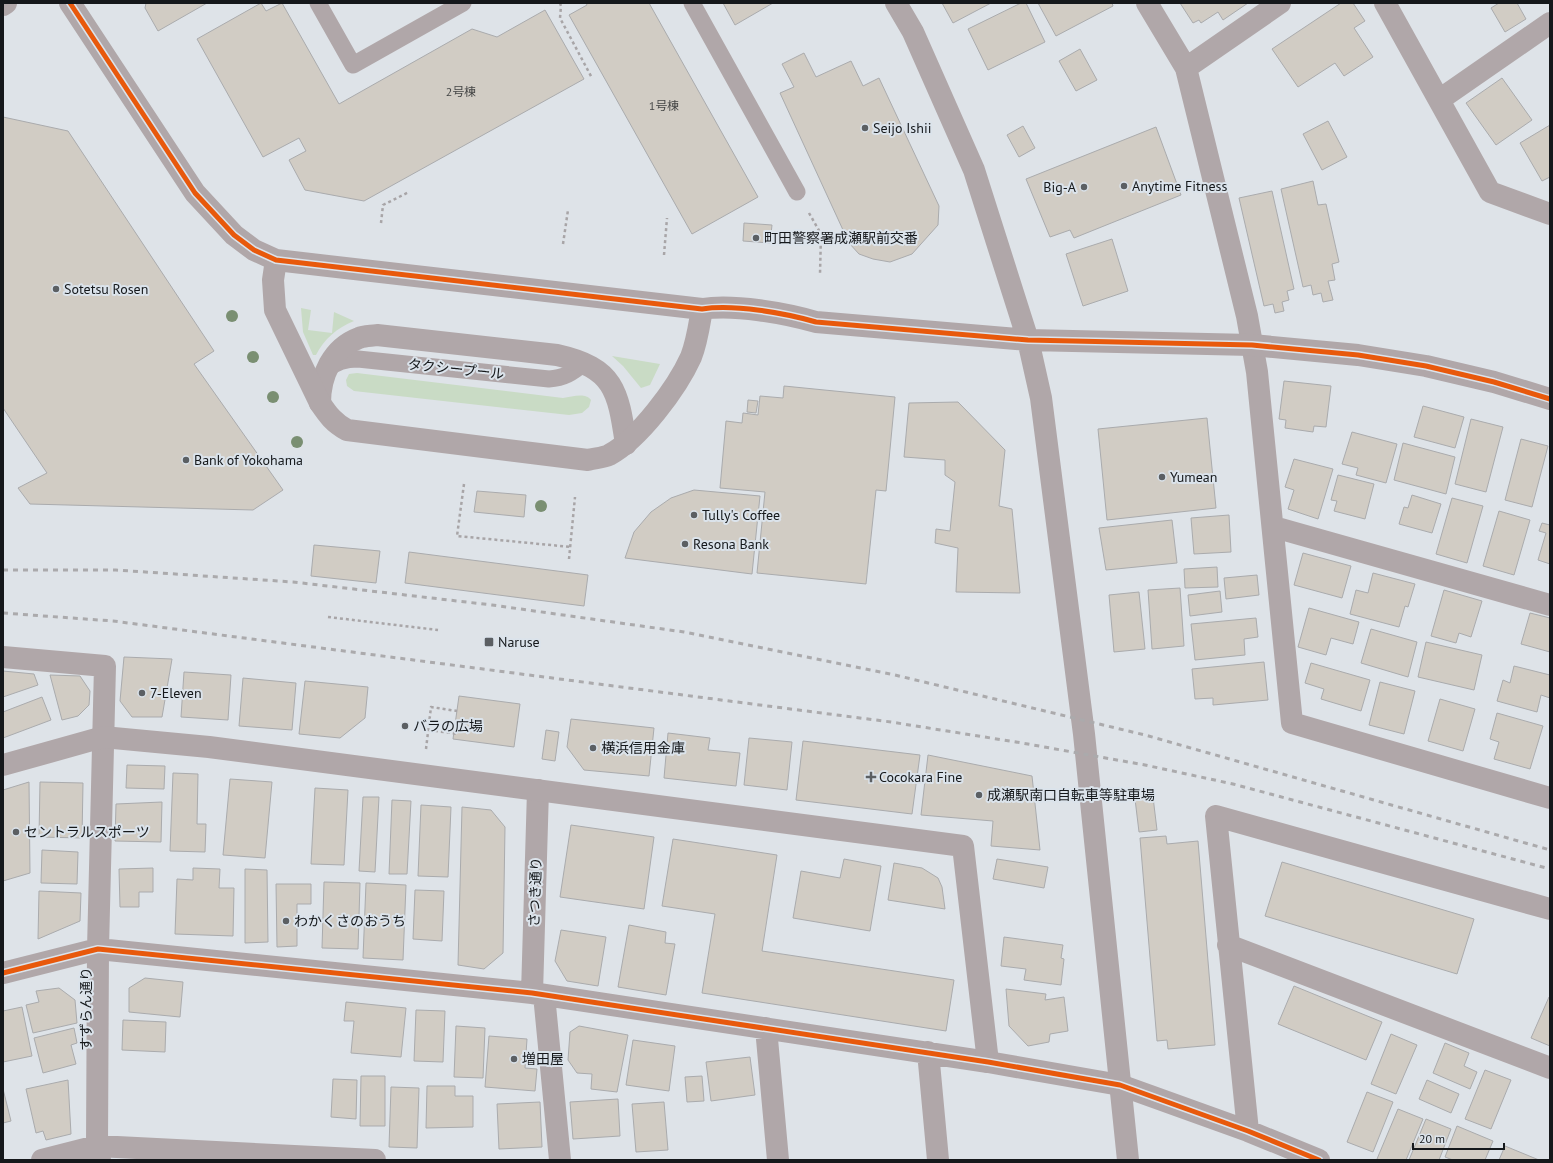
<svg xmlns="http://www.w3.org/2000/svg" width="1553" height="1163" font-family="'PT Sans','Noto Sans JP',sans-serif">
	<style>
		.green { fill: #c9dbc5 }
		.building { fill: #d1ccc4; stroke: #aaabad }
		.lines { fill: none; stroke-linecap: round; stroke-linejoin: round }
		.path { stroke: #a8a5a7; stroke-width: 2.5; stroke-dasharray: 3 3; stroke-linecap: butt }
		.service { stroke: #b0a7a9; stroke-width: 17 }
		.minor { stroke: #b0a7a9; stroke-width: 22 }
		.tertiary { stroke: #b0a7a9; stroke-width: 22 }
		.rail { stroke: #abaaac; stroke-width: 3; stroke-dasharray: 5 5; stroke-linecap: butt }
		.cycleway-casing { stroke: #dbe3eb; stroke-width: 8 }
		.cycleway { stroke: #e8590c; stroke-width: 5 }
		.tree { fill: #7a8f72 }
		.poi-dot { fill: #5b5f63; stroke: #dbe3eb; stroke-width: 1.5 }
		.labels { text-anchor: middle; stroke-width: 4; stroke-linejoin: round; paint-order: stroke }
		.number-label { font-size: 12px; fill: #444545 }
		.poi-label { font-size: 14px; fill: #15181b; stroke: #dbe3eb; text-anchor: start }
		.street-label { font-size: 14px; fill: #15181b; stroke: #dbe3eb }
	</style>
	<rect width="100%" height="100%" fill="#dee3e8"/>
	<path class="green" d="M301,308L311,310L308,330L332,333L334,312L354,321C337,328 324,339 316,355H313L303,332Z
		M612,356L660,364L650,385L641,388L623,366Z
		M357,373L563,398C572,397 585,392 591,400L589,407L582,413L569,415L354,391L347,386L346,380L349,374Z"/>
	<path class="building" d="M146,3H207L158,31L145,8Z
		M261,3L266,11L282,3L339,104L472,29L497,37L545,10L584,79L364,201L305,190L289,160L306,151L299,138L263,157L197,39Z
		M586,3H649L758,197L692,234L569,15L587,5Z
		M723,3H773L735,25Z
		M942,3H991L953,23Z
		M1021,3H1026L1045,42L988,70L968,29Z
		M1038,3H1112L1113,6L1056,36Z
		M1180,3H1248L1223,20L1218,12L1201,23L1199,20L1193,23Z
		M1341,3H1353L1365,21L1354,28L1373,57L1344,76L1335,63L1298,87L1272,49Z
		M1499,3H1517L1526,19L1505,32L1491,8Z
		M1080,49L1097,80L1076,91L1059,61Z
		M804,53L816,77L851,61L863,86L879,78L939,206L938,225L912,254L890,262L873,259L859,254L849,243L780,93L794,87L782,64Z
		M1502,78L1532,120L1496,145L1466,103Z
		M3,117L68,131L214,351L194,364L283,490L253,510L30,504L18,488L47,473L3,408Z
		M1328,121L1347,157L1322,170L1303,134Z
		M1550,125V177L1542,181L1520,143Z
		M1023,126L1035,148L1019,157L1007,135Z
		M1156,127L1181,195L1074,238L1070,230L1050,237L1026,179Z
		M1313,181L1318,205L1326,204L1339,262L1332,264L1335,280L1328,281L1333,300L1323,302L1321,293L1313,295L1311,285L1303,287L1281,189Z
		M1272,191L1294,289L1287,291L1289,300L1282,302L1284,311L1275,313L1273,304L1264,306L1239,198Z
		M744,223L772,225L770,243L743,241Z
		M1112,239L1128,291L1083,306L1066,254Z
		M1284,381L1331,386L1326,427L1314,426L1313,432L1285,428L1286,420L1279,419Z
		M784,386L895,397L886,491L876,490L866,584L757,573L765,492L720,488L726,421L742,423L743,413L758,415L760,396L783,398Z
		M748,400L758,401L756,413L747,412Z
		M958,402L1005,450L999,506L1012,509L1020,593L956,592L958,548L935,543L936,529L950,531L955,482L945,475V460L904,457L909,403Z
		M1423,406L1464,417L1455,448L1414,437Z
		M1207,418L1216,508L1107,520L1098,429Z
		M1471,419L1503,427L1486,492L1455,484Z
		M1352,432L1397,444L1386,483L1356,475L1358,468L1342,464Z
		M1521,439L1548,446L1532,507L1505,500Z
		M1403,443L1455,457L1446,494L1394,480Z
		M1294,459L1333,469L1318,519L1288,509L1294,490L1285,487Z
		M1338,475L1374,484L1365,519L1334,511L1337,501L1331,500Z
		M694,490L760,496L752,574L625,558L634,532L651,512L671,498Z
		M477,491L526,495L524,517L474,512Z
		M1412,495L1441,504L1432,533L1399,524L1404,507L1408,508Z
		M1452,498L1483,506L1467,563L1436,554Z
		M1499,511L1530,520L1514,575L1483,566Z
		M1229,515L1231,552L1194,554L1191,518Z
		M1172,520L1177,563L1106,570L1099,528Z
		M1542,523L1550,525V564L1538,560L1546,533L1539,531Z
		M314,545L380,551L376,583L311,576Z
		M409,552L588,575L584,606L405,583Z
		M1303,553L1351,566L1342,598L1294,585Z
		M1217,567L1218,587L1185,588L1184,569Z
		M1373,573L1415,584L1408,607L1405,606L1399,627L1350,614L1356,590L1368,593Z
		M1257,575L1259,595L1226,599L1224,578Z
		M1180,588L1184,646L1152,649L1148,590Z
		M1444,590L1482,601L1471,637L1459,633L1456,643L1431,636Z
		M1220,591L1222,612L1190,616L1188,595Z
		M1139,592L1145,649L1114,652L1109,595Z
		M1309,608L1359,622L1353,644L1331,638L1326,655L1298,647Z
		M1530,613L1550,618V652L1521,644Z
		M1256,618L1258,637L1244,639L1245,655L1195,660L1191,624Z
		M1371,629L1417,642L1408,677L1361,663Z
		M1426,642L1482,655L1474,690L1418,677Z
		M124,657L172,659L162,717H132L120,701Z
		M1264,662L1268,700L1213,705V698L1195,699L1192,669Z
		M1311,663L1370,680L1361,711L1321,699L1324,689L1305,683Z
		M1514,666L1550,675V698L1541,695L1537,712L1497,701L1503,680L1510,683Z
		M3,671L34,674L38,685L3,697Z
		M184,672L231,675L228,720L181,717Z
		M50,675L80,676L90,691L89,705L78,716L62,720Z
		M243,678L296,683L292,730L239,726Z
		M305,681L368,687L365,718L340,738L299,734Z
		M1380,682L1415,691L1404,734L1369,725Z
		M459,696L520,704L514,747L453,739Z
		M42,697L51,720L3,738V712Z
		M1440,699L1475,709L1463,751L1428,741Z
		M1497,713L1543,726L1530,769L1494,759L1499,742L1490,739Z
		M571,719L654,728L649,776L584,770L567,747Z
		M546,730L559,732L555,761L542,759Z
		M668,733L710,738L708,750L740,753L736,786L664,778Z
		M749,738L792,742L787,790L744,785Z
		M803,741L920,755L912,814L796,800Z
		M928,755L1032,776L1040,850L991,846L993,821L921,815Z
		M127,765L165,766L164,789L126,788Z
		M173,773L198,774L197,824H206L205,852L170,851Z
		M230,779L272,782L265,858L223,855Z
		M29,782L30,873L3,881V790Z
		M40,782L83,783L82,838L39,837Z
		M315,788L348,790L344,865L311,864Z
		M363,797H379L375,872L359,871Z
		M1153,797L1157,830L1139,832L1135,799Z
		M392,800L411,801L407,874H389Z
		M162,802L161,842L115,841L116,804Z
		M421,805L451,807L448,877L418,876Z
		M462,807L491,810L505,827L503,953L484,969L458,965Z
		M571,825L654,837L644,909L560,897Z
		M1166,836L1167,844L1198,841L1215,1045L1168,1049L1167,1040L1157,1041L1140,838Z
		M673,839L777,855L762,951L954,980L946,1031L702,993L715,914L662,906Z
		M42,850L78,852L77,884L41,883Z
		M844,859L881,866L870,931L793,918L801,871L840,878Z
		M997,859L1048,867L1044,888L993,879Z
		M1282,862L1474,919L1457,974L1265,916Z
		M894,863L922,868L938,878L942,887L945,909L888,900Z
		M153,868V892H139V907H120L119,869Z
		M193,868L220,869L219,888H234L233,936L175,934L177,879L193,880Z
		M245,869L267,870L268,942L245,943Z
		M324,882L360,883L358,949L322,948Z
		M366,883L406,885L403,960L363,958Z
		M276,884H311V904H297V946L277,947Z
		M415,890L444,891L442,941L413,939Z
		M39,891L81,893L80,921L38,939Z
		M629,925L666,932L665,943L675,944L666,995L618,987Z
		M561,930L606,937L598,986L567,981L555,961Z
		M1004,937L1063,945L1061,958L1064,959L1061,985L1024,980L1026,969L1001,966Z
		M145,978L183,982L180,1017L129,1012V988Z
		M1294,986L1382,1022L1366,1060L1278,1024Z
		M59,988L75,1000L77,1023L33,1033L26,1005L39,1002L36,991Z
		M1006,989L1046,994L1045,1000L1064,997L1068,1031L1050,1034L1049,1042L1028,1046L1009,1026Z
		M1549,997L1550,998V1046L1531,1038Z
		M346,1002L406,1008L401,1057L351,1053L354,1021H344Z
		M22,1007L32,1056L3,1062V1011Z
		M416,1010L445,1011L443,1062L414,1061Z
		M123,1020L166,1022L165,1052L122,1050Z
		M456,1026L485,1028L483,1078L454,1077Z
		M579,1026L628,1035L617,1092L591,1089L592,1074L577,1073L568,1060L570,1032Z
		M74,1028L77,1043L71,1045L76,1064L43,1073L34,1038Z
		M1391,1034L1417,1045L1396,1094L1371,1084Z
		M489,1036L527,1039L525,1068L537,1069L535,1091L485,1087Z
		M633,1040L675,1046L669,1091L626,1085Z
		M1445,1043L1469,1053L1464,1066L1477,1072L1470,1089L1433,1073Z
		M750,1057L755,1095L711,1101L706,1062Z
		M1485,1070L1511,1080L1491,1129L1465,1119Z
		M361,1076H385V1126H360Z
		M702,1076L704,1101L687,1102L685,1077Z
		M333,1079L357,1080L356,1119L331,1117Z
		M68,1080L71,1134L46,1140L43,1131L36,1133L26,1089Z
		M1427,1080L1459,1094L1451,1113L1419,1099Z
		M427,1086H455V1096H473V1127L426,1128Z
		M391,1087L419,1088L417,1148L389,1147Z
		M3,1089L11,1121L3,1123Z
		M1367,1092L1393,1102L1373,1152L1347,1142Z
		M618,1099L620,1136L573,1139L570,1102Z
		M540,1102L542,1147L499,1149L497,1104Z
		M664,1102L668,1150L636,1152L632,1104Z
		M1398,1109L1423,1119L1406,1160H1381L1377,1159Z
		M1426,1119L1451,1129L1439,1160H1409Z
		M1457,1126L1493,1141L1485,1160H1453L1445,1157Z
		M1505,1146L1539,1160H1499Z"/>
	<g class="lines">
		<path class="path" d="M560,3L561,6L560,18L592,78
			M809,213L821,234L820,274
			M381,223L383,205L409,192
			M563,244L568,210
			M664,255L667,218
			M464,484L457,536L571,547
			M569,559L575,497
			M328,617L438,630
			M429,730L458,734
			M426,749L431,707L457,711"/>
		<path class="service" d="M318,3L353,65L463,3
			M692,3L797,192
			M326,370C336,362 345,359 358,359L549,379C564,378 572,373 584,363"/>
		<path class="minor" d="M1147,3L1186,68L1247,316L1257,372L1292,723L1550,798
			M1385,3L1490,192L1550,214
			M1186,68L1280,3
			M1439,100L1550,23
			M320,403C320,376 332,348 359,338C364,336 371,336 377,335L557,355C615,368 618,391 626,444
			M1274,527L1550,605
			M3,657L105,666L98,949L97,1146L100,1160
			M1228,945L1550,1068
			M3,973L98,949L532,993L988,1062L1120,1085L1248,1131L1319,1160
			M532,993L538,790
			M544,995L560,1160
			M766,1028L778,1160
			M928,1052L938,1160
			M1248,1131L1216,816L1550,909
			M42,1160L97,1146L375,1160"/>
		<path class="tertiary" d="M70,3L195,193L234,235L254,250L276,260L702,309C734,304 785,313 816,322L1028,340L1252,345L1358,355L1426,366L1494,382L1550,399
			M896,3L913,32L974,170L1028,340L1041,398L1084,734L1128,1160
			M3,5L6,3
			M276,260L273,280L275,310L320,403C328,415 334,423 347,430L588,460C595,458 603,458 609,455C639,439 677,388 691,357C697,342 699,326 702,309
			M3,765L103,737L209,747L963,846L988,1062"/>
		<path class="rail" d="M3,570H116L293,582L492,605L684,632L895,675L1145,735L1550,850
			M3,613L113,621L891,722L1022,743L1145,765L1233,784L1550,869"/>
		<g class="cycleway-casing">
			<path id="cycleway" d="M70,3L195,193L234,235L254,250L276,260L702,309C734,304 785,313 816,322L1028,340L1252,345L1358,355L1426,366L1494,382L1550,399
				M3,973L98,949L532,993L988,1062L1120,1085L1248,1131L1319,1160"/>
		</g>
		<use href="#cycleway" class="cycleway"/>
	</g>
	<g class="tree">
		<circle cx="232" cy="316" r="6"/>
		<circle cx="253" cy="357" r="6"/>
		<circle cx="273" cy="397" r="6"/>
		<circle cx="297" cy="442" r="6"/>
		<circle cx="541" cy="506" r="6"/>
	</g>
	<g class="poi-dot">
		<circle cx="865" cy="128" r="4"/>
		<circle cx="1124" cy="186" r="4"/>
		<circle cx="1084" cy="187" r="4"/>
		<circle cx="756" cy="238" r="4"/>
		<circle cx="56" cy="289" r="4"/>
		<circle cx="186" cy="460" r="4"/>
		<circle cx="1162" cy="477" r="4"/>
		<circle cx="694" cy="515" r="4"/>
		<circle cx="685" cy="544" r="4"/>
		<rect x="484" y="637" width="10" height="10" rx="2"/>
		<circle cx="142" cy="693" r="4"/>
		<circle cx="405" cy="726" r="4"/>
		<circle cx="593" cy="748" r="4"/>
		<path d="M869 771h4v4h4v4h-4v4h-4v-4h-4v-4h4z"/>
		<circle cx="979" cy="795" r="4"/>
		<circle cx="16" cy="832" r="4"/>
		<circle cx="286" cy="921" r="4"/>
		<circle cx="514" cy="1059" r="4"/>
	</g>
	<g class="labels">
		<g class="number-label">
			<text x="461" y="96">2号棟</text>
			<text x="664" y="110">1号棟</text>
		</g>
		<g class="poi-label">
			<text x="873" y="133">Seijo Ishii</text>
			<text x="1132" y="191">Anytime Fitness</text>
			<text x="1076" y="192" text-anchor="end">Big-A</text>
			<text x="764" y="243">町田警察署成瀬駅前交番</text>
			<text x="64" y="294">Sotetsu Rosen</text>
			<text x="194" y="465">Bank of Yokohama</text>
			<text x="1170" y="482">Yumean</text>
			<text x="702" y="520">Tully's Coffee</text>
			<text x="693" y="549">Resona Bank</text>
			<text x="498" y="647">Naruse</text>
			<text x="150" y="698">7-Eleven</text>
			<text x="413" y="731">バラの広場</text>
			<text x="601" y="753">横浜信用金庫</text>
			<text x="879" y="782">Cocokara Fine</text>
			<text x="987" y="800">成瀬駅南口自転車等駐車場</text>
			<text x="24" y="837">セントラルスポーツ</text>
			<text x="294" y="926">わかくさのおうち</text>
			<text x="522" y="1064">増田屋</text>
		</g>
		<g class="street-label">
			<text transform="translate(456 369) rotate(6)" y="5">タクシープール</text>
			<text transform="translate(535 892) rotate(-88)" y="5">さつき通り</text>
			<text transform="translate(86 1009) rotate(-90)" y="5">すずらん通り</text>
		</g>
	</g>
	<rect width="1553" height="1163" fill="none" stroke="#15181b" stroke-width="8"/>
	<path d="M1413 1143v6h91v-6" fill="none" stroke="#15181b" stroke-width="2"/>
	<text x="1419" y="1143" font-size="12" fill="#15181b" stroke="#dbe3eb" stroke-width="3" paint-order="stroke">20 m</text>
</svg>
